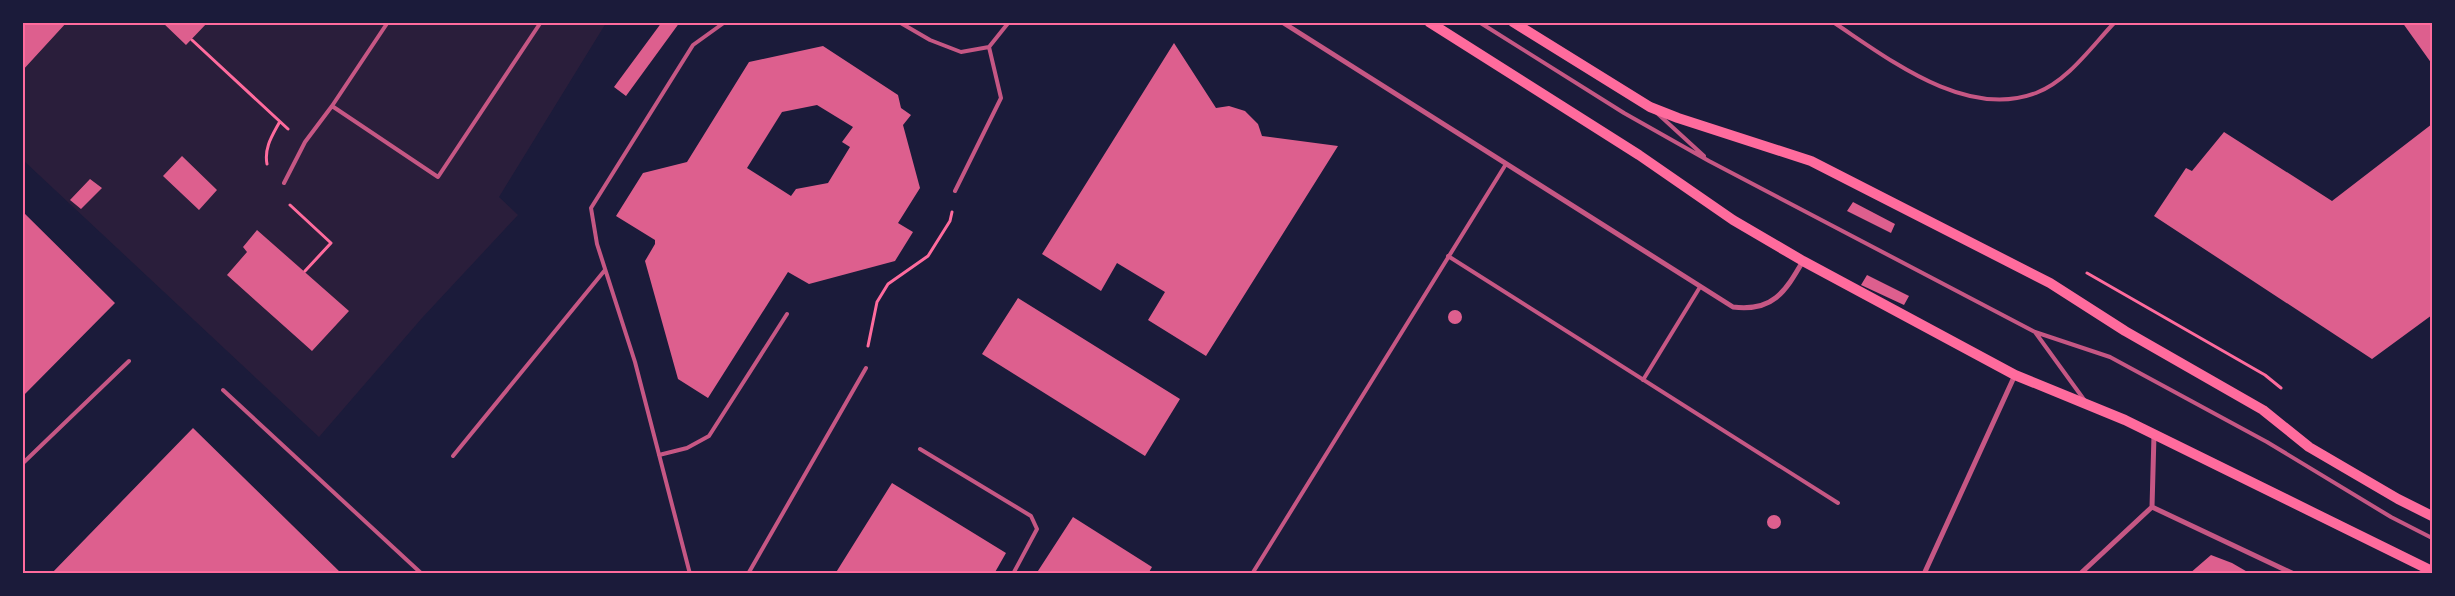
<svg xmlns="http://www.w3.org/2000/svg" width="2455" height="596" font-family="Roboto,sans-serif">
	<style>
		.green { fill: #2a1e3b }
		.building { fill: #dd5f8e; fill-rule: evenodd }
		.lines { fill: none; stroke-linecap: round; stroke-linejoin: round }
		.path { stroke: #ff6b9d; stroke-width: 3 }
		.service { stroke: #c65784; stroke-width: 4 }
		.minor { stroke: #c65784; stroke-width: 5 }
		.secondary { stroke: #ff6b9d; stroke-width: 10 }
		.neatline { fill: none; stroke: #ff6b9d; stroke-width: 2 }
	</style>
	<rect width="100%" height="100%" fill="#1b1b3a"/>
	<path class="green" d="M22,23H606L499,197L518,215L422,318L319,437L23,160Z"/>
	<path class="building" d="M22,22H67L22,71Z
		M162,22H208L186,45Z
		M662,22H680L626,96L614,87Z
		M2402,22H2432V64Z
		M1174,43L1216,108L1229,106L1245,111L1258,124L1262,136L1338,146L1206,356L1148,320L1165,292L1117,263L1101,291L1042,254Z
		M823,46L898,95L901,108L911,115L903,125L920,188L898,223L913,232L895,261L809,284L788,272L708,398L678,379L645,261L655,244V240L616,216L643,173L687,162L749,62ZM817,105L853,127L842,142L850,147L828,183L796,189L791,196L747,168L782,112Z
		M2432,124V315L2372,359L2154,216L2186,168L2192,171L2224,132L2332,201Z
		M182,156L217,190L199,210L163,176Z
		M90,179L102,188L81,209L70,200Z
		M1853,202L1895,224L1891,233L1847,211Z
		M22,211L115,303L22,397Z
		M257,230L349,311L312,351L227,275L247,252L243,247Z
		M1867,275L1909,296L1904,305L1861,285Z
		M1018,298L1180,399L1145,456L982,354Z
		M1448 317a7 7 0 1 1 14 0a7 7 0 1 1-14 0Z
		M193,428L342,574H51Z
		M892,483L1006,553L994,574H835Z
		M1767 522a7 7 0 1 1 14 0a7 7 0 1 1-14 0Z
		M1073,517L1152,567L1148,574H1036Z
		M2211,555L2232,563L2251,574H2189Z"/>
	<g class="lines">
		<path class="path" d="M192,40L288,129
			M267,164C264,148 272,136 279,123
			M290,205L331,243L305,271
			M2087,273L2265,375L2281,388
			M868,346L877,302L888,284L928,256L950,221L952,212"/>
		<path class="service" d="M388,22L332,106L438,177L541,22
			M899,22L930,40L961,52L989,47L1009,22
			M1479,22L1624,113L1709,161L2035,332L2110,357L2267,442L2391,517L2432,538
			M1833,22C1889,59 1966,120 2036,93C2068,81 2092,46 2115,22
			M1657,113L1704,156
			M284,183L305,142L332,106
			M955,191L1001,98L989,47
			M1448,256L1838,503
			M2035,332L2085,401
			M1643,380L1700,287
			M223,390L422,574
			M920,449L1031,516L1037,529L1013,574
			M659,455L687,448L709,436L787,314
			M453,456L605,270
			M22,464L129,361
			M690,574L635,362L597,244L591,208L693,45L725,22
			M748,574L866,368
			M1252,574L1506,164"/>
		<path class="minor" d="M1282,22L1733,307C1773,312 1785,292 1803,261
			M2154,435L2152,507L2294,574
			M1924,574L2015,375
			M2080,574L2152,507"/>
		<path class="secondary" d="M1429,22L1639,155L1733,220L1803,261L2015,375L2125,420L2432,571
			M1513,22L1650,107L1678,118L1811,161L2050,283L2125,331L2263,410L2309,447L2398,499L2432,516"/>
	</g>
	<rect width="2455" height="596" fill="none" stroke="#1b1b3a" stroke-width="48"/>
	<rect x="24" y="24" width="2407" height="548" class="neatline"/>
</svg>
